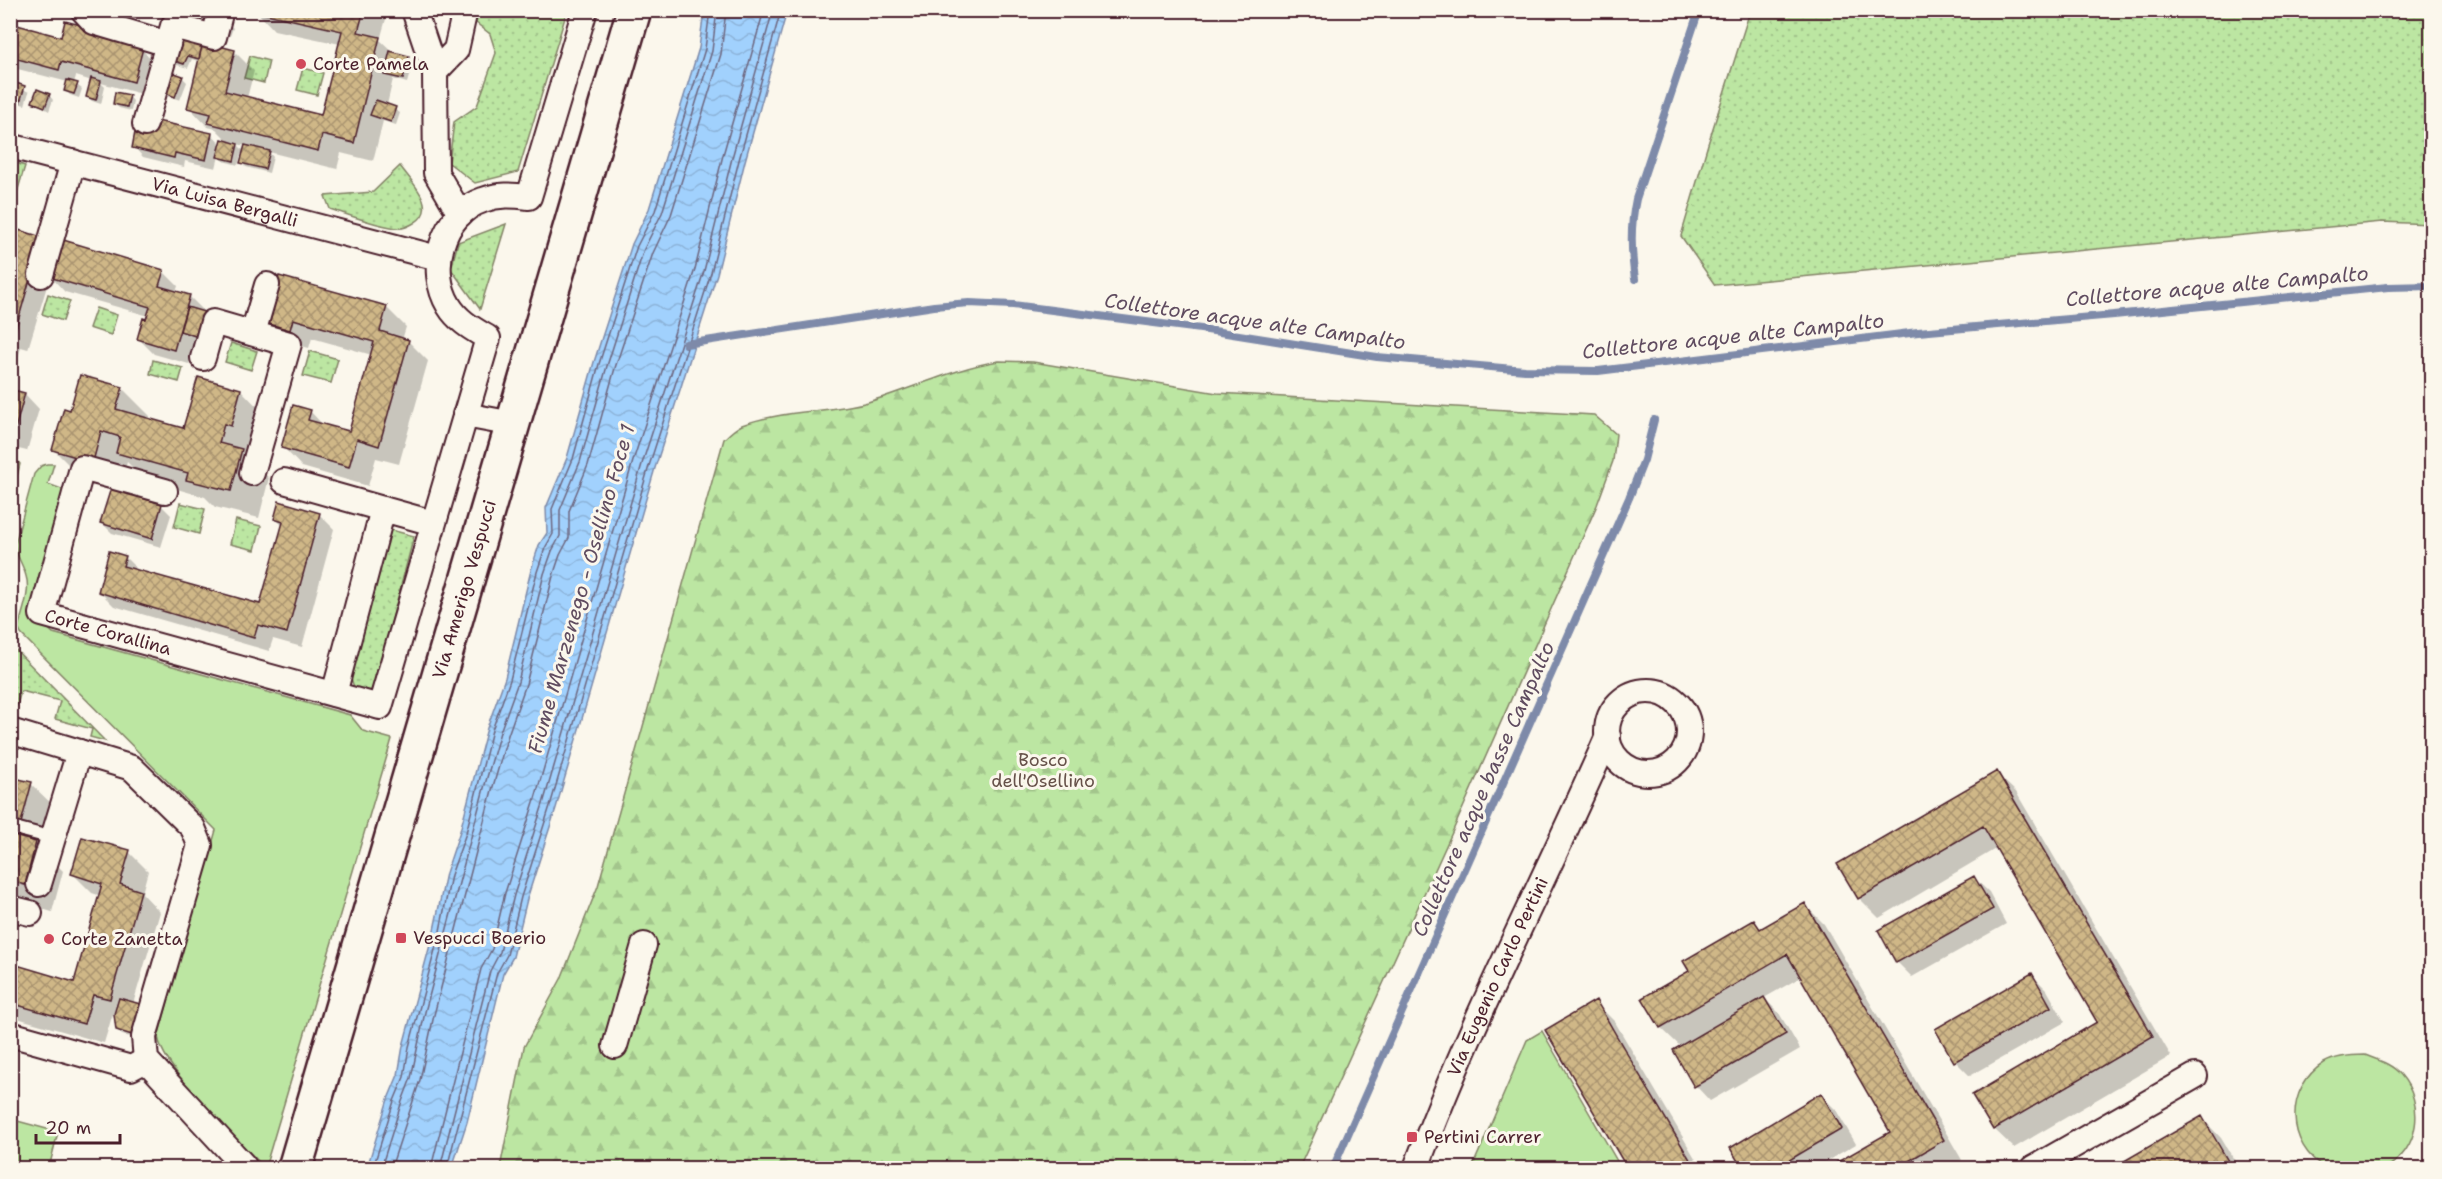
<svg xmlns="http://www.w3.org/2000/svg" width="2442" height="1179" font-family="'Shantell Sans',sans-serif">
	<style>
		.grass { fill: url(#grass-dots); stroke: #838266; stroke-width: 1.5 }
		.forest { fill: url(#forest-firs); stroke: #838266; stroke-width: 1.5 }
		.park { fill: #bce6a2; stroke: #838266; stroke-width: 1.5 }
		.water { fill: url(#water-waves); stroke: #7e8aa9; stroke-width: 1.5 }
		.shadow { fill: #0003; fill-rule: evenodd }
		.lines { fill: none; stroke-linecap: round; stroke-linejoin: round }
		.shore { stroke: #6d667f; stroke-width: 1.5 }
		.stream { stroke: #7e8aa9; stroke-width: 8 }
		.building { fill: url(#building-cross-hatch); stroke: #4a1f2b; stroke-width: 1.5 }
		.lane-casing { stroke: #4a1f2b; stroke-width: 16 }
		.street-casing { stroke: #4a1f2b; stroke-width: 28 }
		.secondary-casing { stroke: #4a1f2b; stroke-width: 38 }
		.lane { stroke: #fbf7ec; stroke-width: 12 }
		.street { stroke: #fbf7ec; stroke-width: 24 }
		.secondary { stroke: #fbf7ec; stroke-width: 33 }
		.poi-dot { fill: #d1495b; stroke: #fbf7ec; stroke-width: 2 }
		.labels { text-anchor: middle; stroke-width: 6; stroke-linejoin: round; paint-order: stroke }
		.poi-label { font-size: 18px; fill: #4a1f2b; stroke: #fbf7ec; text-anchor: start }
		.street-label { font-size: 18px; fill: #4a1f2b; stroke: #fbf7ec }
		.park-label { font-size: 18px; fill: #665149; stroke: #fbf7ec }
		.water-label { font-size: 20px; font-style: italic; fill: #604c60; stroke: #fbf7ec }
	</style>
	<defs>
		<pattern id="grass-dots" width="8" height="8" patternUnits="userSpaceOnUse" patternTransform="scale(1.5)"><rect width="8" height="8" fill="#bce6a2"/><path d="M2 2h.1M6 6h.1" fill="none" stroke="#a3c58c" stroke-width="1.8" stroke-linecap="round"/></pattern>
		<pattern id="forest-firs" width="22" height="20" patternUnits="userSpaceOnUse" patternTransform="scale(1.5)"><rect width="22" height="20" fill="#bce6a2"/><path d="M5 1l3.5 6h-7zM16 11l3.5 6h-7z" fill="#a3c58c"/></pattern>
		<pattern id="water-waves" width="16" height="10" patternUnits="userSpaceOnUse" patternTransform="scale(1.5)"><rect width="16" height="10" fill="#a1d1fd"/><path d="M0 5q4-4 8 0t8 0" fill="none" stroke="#8cb3d9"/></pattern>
		<pattern id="building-cross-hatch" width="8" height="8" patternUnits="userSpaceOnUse" patternTransform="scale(1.5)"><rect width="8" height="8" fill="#cfb787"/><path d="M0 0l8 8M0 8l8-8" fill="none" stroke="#aa946f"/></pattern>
	</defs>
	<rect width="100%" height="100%" fill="#fbf7ec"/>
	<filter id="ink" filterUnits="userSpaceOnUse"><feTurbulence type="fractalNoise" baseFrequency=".0167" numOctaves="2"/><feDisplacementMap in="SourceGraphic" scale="12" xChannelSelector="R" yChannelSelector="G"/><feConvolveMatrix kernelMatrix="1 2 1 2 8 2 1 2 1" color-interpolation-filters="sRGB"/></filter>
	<g filter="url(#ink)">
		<path class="grass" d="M478,11H567L518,172L475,183L449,163L454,122L477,106L496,53L490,34L475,22Z
			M1750,11H2431V224L2382,222L1715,285L1681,236L1708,144Z
			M250,56L269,61L264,83L244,78Z
			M303,68L323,73L317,95L297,90Z
			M11,161L25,166L15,199L11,198Z
			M400,166C411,181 440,208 414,223C409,226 402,229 397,228C374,225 352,216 330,209L325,196L373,192Z
			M506,224L480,309L451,269L458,242Z
			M48,294L70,301L63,321L42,314Z
			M96,308L117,315L111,335L89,328Z
			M231,343L257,351L251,370L225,362Z
			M310,351L338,359L331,383L303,376Z
			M153,360L183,368L179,382L150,374Z
			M180,503L205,509L199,534L174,527Z
			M236,520L261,526L255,550L230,544Z
			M387,529L414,536L373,692L354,687L349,673Z
			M11,645L105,741L90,737L92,729L55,719L60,701L21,691L15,712L11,711Z"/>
		<path class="forest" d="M999,361L1033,362L1217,393L1594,415L1616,434L1613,461L1597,505L1455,826L1299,1168H500L524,1047L561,979L598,886L724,439C729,434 735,428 742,425C782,410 827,413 868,402C912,389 954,368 999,361Z"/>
		<path class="park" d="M11,454L20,464L11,501Z
			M47,464H54L48,484L67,491L43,624L53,633L350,715L363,731L392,739L265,1168C238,1140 164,1072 158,1037L216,830L21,634L18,628C22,613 31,591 26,576C23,564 16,557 15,544L34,474L41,466Z
			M1542,1031L1621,1168H1472L1527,1040Z
			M2365,1055C2378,1060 2392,1064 2401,1075C2425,1103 2420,1151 2385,1168H2326C2286,1146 2284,1088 2324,1063C2336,1056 2350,1055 2365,1055Z
			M10,1119L58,1132L49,1168H11Z"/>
		<path class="water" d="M704,11H787L745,161L717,274L655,468L556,808L527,899L513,957L503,974L467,1122L452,1168H367L388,1099L398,1075L403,1046L434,930L446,873L460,831L487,728L505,678L531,570L539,545L547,533L546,508L567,458L594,362L632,244L649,209L699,48Z"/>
		<path class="shadow" d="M10,10H15L11,25L62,39L66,23L142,50L157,64L149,96L101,83L105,87L101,104L92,101L88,97L92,81L76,76L74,83L82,89L79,98L70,95L66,91L68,82L10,67Z
			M148,10H216L233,28L230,36L155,17Z
			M255,10H378L386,19L380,40L394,53L409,57L413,62L407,83L393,79L387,105L400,113L396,125L383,121L373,161L341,153L337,169L269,152L273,157L269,173L246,167L242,163L244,155L241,154L238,165L223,161L219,156L216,168L185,161L184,167L143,157L134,147L156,133L212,134L222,145L230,143L216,129L208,127L189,107L200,62L192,59L188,68L177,65L172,60L179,37L234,51L254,71L247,98L322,117L340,44L274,30ZM237,144L246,146L245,152Z
			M10,77L18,83L17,86L29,92L25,105L10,101Z
			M182,77L187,82L180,100L168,96L163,91Z
			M49,95L53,100L49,111L34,102Z
			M129,96L133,101L131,111L119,108L114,104Z
			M13,230L163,271L178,286L176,292L190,297L204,311L189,364L154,354L139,339L149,316L65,292L50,276L28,349L21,347L10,386V240Z
			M280,277L386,307L406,327L402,340L408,341L428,361L399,464L376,458L368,486L302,467L283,447L310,411L324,426L350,433L372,355L312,338L309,348L287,342L268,322Z
			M122,388L150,416L149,420L184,430L241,390L268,418L249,459L269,478L259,518L215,507L205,497L145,480L127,462L120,488L81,477L54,450L71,412Z
			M10,390L25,394L39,409L27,451L10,447Z
			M161,505L171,515L161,547L112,533L102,523Z
			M319,514L334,529L302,647L273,639L269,651L114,606L99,591L125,557L140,572L261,606L284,527L275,518Z
			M1996,773L2016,792L2171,1056L2014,1148L1994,1129L2099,1022L1997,848L1879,918L1859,898Z
			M10,778L31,784L59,811L39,847L63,871L52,912L10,899Z
			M129,852L148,871L142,893L160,912L133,1004L140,1039L122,1035L117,1030L116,1014L113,1013L104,1043L10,1016V955L16,961L14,966L75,984L101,896L92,893L73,874Z
			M1974,878L1989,892L2006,924L1912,977L1897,962Z
			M1805,905L1824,924L1962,1160L1947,1168H1830L1892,1132L1801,977L1764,998L1779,1013L1800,1049L1710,1101L1696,1086L1681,1047L1661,1028L1644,999L1691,971L1754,922L1762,930Z
			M2032,975L2047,990L2065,1022L1970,1076L1956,1062L1937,1029Z
			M1595,1002L1615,1022L1701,1168H1628L1547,1031Z
			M1821,1095L1836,1110L1856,1144L1815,1168H1744L1732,1148Z
			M2202,1118L2221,1138L2239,1168H2115Z"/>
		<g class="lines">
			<path class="shore" d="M373,1168L394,1101L404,1077L409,1047L440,931L451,875L466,833L492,730L510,680L537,572L545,548L553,534L552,509L573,459L599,364L637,246L655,211L705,49L710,10
				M381,1168L401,1104L411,1078L425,1012L484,788L500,732L518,682L544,574L552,551L560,536V510L580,462L607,366L644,249L662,213L712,51L717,10
				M391,1168L420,1080L434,1015L492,790L508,735L526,684L553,576L560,555L569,538V511L588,465L615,368L653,253L671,215L721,54L726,10
				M431,1168L481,969L492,949L505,893L534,802L633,461L695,269L723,155L764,10
				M440,1168L490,971L500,952L514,895L543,804L642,464L704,271L732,158L773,10
				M447,1168L497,973L507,955L521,897L550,806L649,466L711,273L739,160L781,10"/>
			<path class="stream" d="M1635,279C1631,251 1630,227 1636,199L1699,10
				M686,344L934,306L969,303L1013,305L1201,329L1377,357L1525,370L1598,371L1918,332L2114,315L2388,287L2432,286
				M1333,1168L1629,498L1644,460L1654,420"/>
		</g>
		<path class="building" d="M364,10L358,32L380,37L354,143L322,135L318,151L208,123L211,114L187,108L203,42L235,50L225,91L321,115L342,31L253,11Z
			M65,21L96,29L95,35L143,48L134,82L61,62L59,70L10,57V23L61,37Z
			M178,35L203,42L199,59L188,56L184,64L171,60Z
			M390,51L409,56L403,79L384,75Z
			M169,71L183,76L175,97L161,91Z
			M10,76L15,77L13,82L25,86L20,102L10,98Z
			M91,78L101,81L96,100L86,97Z
			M67,80L78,83L74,94L64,91Z
			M37,89L50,94L45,107L32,102Z
			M115,92L130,95L127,107L113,104Z
			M376,100L396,107L391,122L370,115Z
			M157,121L212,133L206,160L175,153L174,158L132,148L136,127L155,131Z
			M222,139L238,144L234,161L217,157Z
			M245,145L270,151L265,169L240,163Z
			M12,228L42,237L14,335H10Z
			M60,239L164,270L159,286L190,295L174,350L137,339L143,318L146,319L150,307L49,277Z
			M279,276L387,306L380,331L409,340L379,446L357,439L349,467L281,448L293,405L311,410L308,420L349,431L374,342L293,319L290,330L266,323Z
			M187,307L211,314L204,339L180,331Z
			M80,375L123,387L116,409L183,428L198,377L241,389L231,426L224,424L219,443L242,449L231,491L186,480L188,473L116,453L120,437L101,431L93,462L52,450L64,408L70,410Z
			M10,389L25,393L13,437H10Z
			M111,488L162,504L152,539L100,523Z
			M279,501L320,513L287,633L258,625L254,638L98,592L109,551L126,556L123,566L260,604L283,522L274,519Z
			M1997,771L2153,1036L1993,1130L1972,1095L2097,1022L1983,826L1858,899L1837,864Z
			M10,777L32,782L21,823L10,820Z
			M10,835L36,842L25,885L10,881Z
			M82,837L130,850L120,884L141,891L110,999L93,995L84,1024L10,1003V963L74,982L102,884L71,874Z
			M1974,876L1993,909L1896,963L1878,930Z
			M1805,903L1944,1140L1897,1168H1827L1890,1132L1787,954L1660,1028L1642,998L1689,971L1683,961L1754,920L1760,929Z
			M2032,973L2051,1007L1954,1062L1935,1029Z
			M1764,997L1786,1034L1694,1087L1673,1050Z
			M119,998L144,1005L135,1036L116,1030L114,1014Z
			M1596,1000L1623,1047L1695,1168H1627L1545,1030Z
			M1821,1093L1842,1129L1776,1168H1742L1730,1148Z
			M2202,1116L2232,1168H2112Z"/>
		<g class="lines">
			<g class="lane-casing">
				<path id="lane" d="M11,827L53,838"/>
			</g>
			<g class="street-casing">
				<g id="street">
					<path d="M83,10L94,22L168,44"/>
					<path d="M414,10L435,72L436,173L460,214"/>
					<path d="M435,72L456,50L465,10"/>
					<path d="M145,124L173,26L214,37L221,10"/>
					<path id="s1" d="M10,146L438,258"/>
					<path d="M41,275L73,162"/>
					<path d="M253,333L267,285"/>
					<path d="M203,358L213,322L289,344L252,473"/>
					<path d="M465,415L513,424"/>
					<path d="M284,481L383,509"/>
					<path id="s2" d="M165,491L82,468L42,614L380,707L488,338C473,329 458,321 449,306C427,270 441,214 483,200C499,194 512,195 529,197L585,10"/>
					<circle cx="1648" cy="732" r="41"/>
					<path d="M334,694L383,509L433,523"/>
					<path d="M10,731L132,768L193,828L200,845L144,1037L146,1060L244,1166L243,1168"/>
					<path d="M39,884L79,752"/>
					<path d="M10,908L30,913"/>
					<path d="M10,1034L131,1068L146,1060"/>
					<path d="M615,1046L644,945"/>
					<path id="s3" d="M1416,1168C1470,1021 1545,881 1608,736"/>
					<path d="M2034,1168L2195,1076"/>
				</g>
			</g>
			<g class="secondary-casing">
				<g id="secondary">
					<path id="s4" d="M295,1168L634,10"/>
				</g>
			</g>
			<use href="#lane" class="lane"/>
			<use href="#street" class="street"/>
			<use href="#secondary" class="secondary"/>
		</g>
	</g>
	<g class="poi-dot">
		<circle cx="301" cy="64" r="6"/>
		<rect x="395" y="932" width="12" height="12" rx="3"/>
		<circle cx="49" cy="939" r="6"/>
		<rect x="1406" y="1131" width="12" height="12" rx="3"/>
	</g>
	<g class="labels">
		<g class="poi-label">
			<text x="313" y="70">Corte Pamela</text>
			<text x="413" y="944">Vespucci Boerio</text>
			<text x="61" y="945">Corte Zanetta</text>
			<text x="1424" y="1143">Pertini Carrer</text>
		</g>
		<g class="street-label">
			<text dy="6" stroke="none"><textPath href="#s1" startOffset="222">Via Luisa Bergalli</textPath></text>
			<text dy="6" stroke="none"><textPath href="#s4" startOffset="603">Via Amerigo Vespucci</textPath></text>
			<text dy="6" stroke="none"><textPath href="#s2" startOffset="306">Corte Corallina</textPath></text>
			<text dy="6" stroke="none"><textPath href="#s3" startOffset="208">Via Eugenio Carlo Pertini</textPath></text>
		</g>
		<g class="park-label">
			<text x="1043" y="766">Bosco<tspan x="1043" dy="21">dell'Osellino</tspan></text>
		</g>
		<g class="water-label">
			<text transform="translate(2217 286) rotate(-5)" y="7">Collettore acque alte Campalto</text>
			<text transform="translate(1255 321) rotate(8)" y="7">Collettore acque alte Campalto</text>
			<text transform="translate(1733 336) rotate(-6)" y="7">Collettore acque alte Campalto</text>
			<text transform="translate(581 589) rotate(-74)" y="7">Fiume Marzenego - Osellino Foce 1</text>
			<text transform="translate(1483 789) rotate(-66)" y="7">Collettore acque basse Campalto</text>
		</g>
	</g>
	<rect width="2442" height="1179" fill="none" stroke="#fbf7ec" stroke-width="36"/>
	<rect x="18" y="18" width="2406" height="1143" fill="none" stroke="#4a1f2b" stroke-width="2" filter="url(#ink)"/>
	<path d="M36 1134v9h84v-9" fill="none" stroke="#4a1f2b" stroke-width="3"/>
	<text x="45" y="1134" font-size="18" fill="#4a1f2b" stroke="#fbf7ec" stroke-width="4.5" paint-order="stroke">20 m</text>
</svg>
